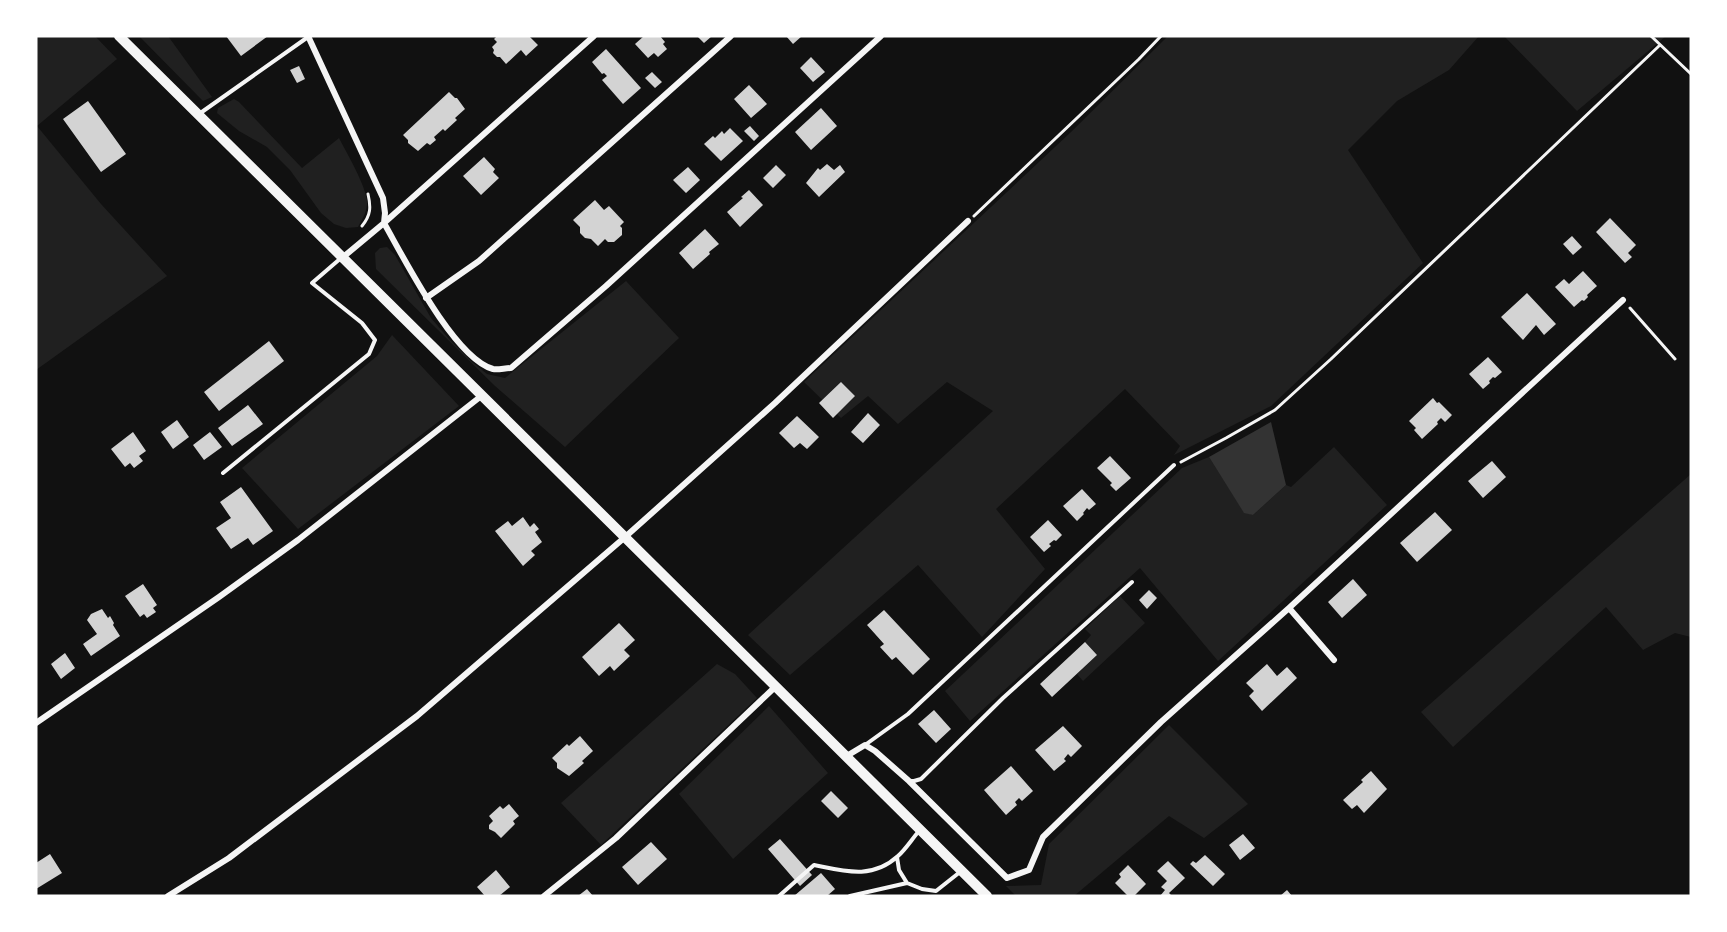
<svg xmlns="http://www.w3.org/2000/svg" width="1727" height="932" font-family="'Crimson Pro',serif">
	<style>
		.green { fill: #202020 }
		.water { fill: #333 }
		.building { fill: #d3d3d3 }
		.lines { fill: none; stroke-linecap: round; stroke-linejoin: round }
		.path { stroke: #f5f5f5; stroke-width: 3 }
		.service { stroke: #f5f5f5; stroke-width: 4 }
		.minor { stroke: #f5f5f5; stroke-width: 6 }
		.secondary { stroke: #f5f5f5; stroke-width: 10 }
	</style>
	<rect width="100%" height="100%" fill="#111"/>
	<path class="green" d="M36,36H95L117,59L37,126L101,204L167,276L36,370Z
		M139,36H168L212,97L203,101Z
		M1168,36H1479L1449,70L1397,101L1348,150L1423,263L1271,406L1174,455L1180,446L1125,389L996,509L1045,569L982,637L918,565L790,675L748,635L993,411L947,382L898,424L868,396L841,418L804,382L1071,132Z
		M1504,36H1666L1577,111Z
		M234,99L239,102L302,168L339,138C346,152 369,190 367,205C366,213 362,220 358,227L346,228L334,224L321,213L290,170L267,147L239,131L217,113L218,108Z
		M387,247L395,255L431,318L449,339L471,361L487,374L505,378L626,281L679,338L565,447L495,386L376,269L375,253L380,248Z
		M392,335L459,406L298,529L242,468L377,356Z
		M1334,447L1387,505L1218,661L1140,568L970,721L945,691L1182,468L1209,457L1244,512L1253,515L1286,485L1291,487Z
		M1691,474V637L1675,633L1643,650L1606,607L1453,747L1421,712Z
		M1120,596L1145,623L1083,681L1077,674L1097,655L1085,642L1091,635L1085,629Z
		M717,664L735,674L757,698L601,845L561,803Z
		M769,706L828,773L733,859L679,794Z
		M1169,725L1248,804L1204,838L1169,816L1074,896H1016L1006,886L1041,885L1049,844Z"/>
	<path class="water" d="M1271,422L1286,485L1253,515L1244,513L1209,457Z"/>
	<path class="building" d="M226,36H268L241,56Z
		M497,36H529L538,45L526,56L521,50L506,64L500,57H497L493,53L494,50L492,47L497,42L494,39Z
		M644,36H660L665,42L663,44L667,49L658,57L654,53L648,58L635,44Z
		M697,36H712L704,43Z
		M786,36H802L793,44Z
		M606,49L641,88L623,104L602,80L607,76L604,73L602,74L592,62Z
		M811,57L825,72L813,82L800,68Z
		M299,66L305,79L297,83L290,70Z
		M652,72L662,82L655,88L645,78Z
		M749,85L767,104L751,118L734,99Z
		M449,92L455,98H457L465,109L455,118L457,120L445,131L443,129L434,137L436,140L430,145L427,143L418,151L408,143V140L403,135Z
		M88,101L126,154L101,172L63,119Z
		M821,108L837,126L811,150L795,132Z
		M750,126L759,136L754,141L744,131Z
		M730,128L743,141L721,161L704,144L713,136L715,138L722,131L724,134Z
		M484,157L495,169L493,172L499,178L481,195L463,176Z
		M827,164L834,170L840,165L845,172L819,197L806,183L818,168L820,170Z
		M776,165L786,175L773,188L763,178Z
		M688,167L700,180L686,193L673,180Z
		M749,190L763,205L740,227L727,212L743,198L741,197Z
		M595,200L604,210L609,206L624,222L620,226L622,228V235L614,242H608L605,239L598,246L591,239L585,238L580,233V227L573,220Z
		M1610,218L1636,245L1628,253L1632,257L1625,263L1596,232Z
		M705,229L719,244L709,252L710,254L693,269L679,253Z
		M1572,236L1582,247L1573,255L1563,244Z
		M1583,271L1597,286L1587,295L1588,297L1584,301L1582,300L1574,307L1555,287L1564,279L1569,284Z
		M1527,293L1556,324L1544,335L1536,325L1523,340L1501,317Z
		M269,341L284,361L219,411L204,392Z
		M1488,357L1502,372L1495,378L1493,377L1489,381L1490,383L1483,389L1469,374Z
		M841,382L855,396L833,418L819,403Z
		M1433,398L1437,403L1439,402L1452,415L1445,422L1441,418L1437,422L1438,424L1422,439L1414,430L1416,428L1409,421Z
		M248,405L263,424L232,446L218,428Z
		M868,413L880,425L863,443L851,432Z
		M797,416L819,437L807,449L800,443L794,448L779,433Z
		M177,420L189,437L173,449L161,432Z
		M133,432L146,451L139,456L143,461L134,468L130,463L125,467L111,449Z
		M210,432L222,447L204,460L193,445Z
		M1110,456L1131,478L1116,491L1110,485L1112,483L1097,468Z
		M1492,461L1506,477L1483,498L1468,481Z
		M241,487L273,531L253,545L248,538L231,549L216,528L231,518L220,502Z
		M1082,489L1096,504L1089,510L1087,508L1083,513L1084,514L1077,521L1063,506Z
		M1435,512L1452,530L1417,562L1400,543Z
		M523,517L530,527L534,523L539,529L535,532L542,542L531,551L535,555L523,566L495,531L508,521L512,526Z
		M1048,520L1062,535L1056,541L1054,540L1049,544L1051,546L1044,552L1030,537Z
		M1353,579L1367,595L1342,618L1328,602Z
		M143,584L157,605L153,608L156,612L147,618L144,614L140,617L125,596Z
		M1149,590L1157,598L1147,609L1139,600Z
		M102,609L108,618L110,616L114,623L113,625L120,636L91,656L83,644L97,634L87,620L91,614Z
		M884,610L930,659L913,675L896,657L892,660L880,647L884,644L867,625Z
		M619,623L635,640L624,650L630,656L614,671L610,666L599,676L582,657Z
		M1085,642L1097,655L1052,697L1040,684Z
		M65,653L75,668L61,679L51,664Z
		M1267,664L1277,676L1287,667L1297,678L1262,711L1249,696L1254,691L1246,683Z
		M934,710L951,729L936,743L918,724Z
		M1063,726L1082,746L1071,757L1068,754L1064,759L1066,761L1054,771L1035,750Z
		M580,736L593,751L582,761L584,763L569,776L557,768V763L552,758L567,744L569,746Z
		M1011,766L1033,791L1022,801L1019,798L1015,802L1017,805L1006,815L984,790Z
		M1371,771L1387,789L1364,813L1357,805L1352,809L1343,800L1363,782L1361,780Z
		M831,791L848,808L838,818L821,801Z
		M509,804L519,816L513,821L515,824L501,838L495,832L489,829V825L493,821L489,816L500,806L503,809Z
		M1243,834L1255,848L1240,860L1229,845Z
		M780,839L812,875L800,886L768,849Z
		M651,842L667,859L638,885L622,867Z
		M50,854L62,873L36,889V863Z
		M1205,855L1225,874L1213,886L1190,864L1193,861L1196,863Z
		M1168,861L1185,878L1169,893L1172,896H1160L1165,890L1161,887L1167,881L1157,871Z
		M1128,865L1146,884L1134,896H1128L1115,883L1121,877L1119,874Z
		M496,870L510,887L499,896H485L477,887Z
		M821,873L835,889L827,896H794Z
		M587,889L593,896H578Z
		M1287,890L1292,896H1280Z"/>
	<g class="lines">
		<path class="path" d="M1651,36L1691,74
			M974,216L1139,59L1161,36
			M362,226C371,215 371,207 368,194
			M1630,308L1675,359
			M1181,462L1226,438L1275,410L1331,359L1660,45"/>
		<path class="service" d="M199,114L308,37
			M223,473L369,354L375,340L362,323L312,283L341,258
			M865,745L908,714L1174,465
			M909,781H914L921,779L1003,698L1132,582
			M897,857L899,870L907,883
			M779,896L814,865C844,871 872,880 898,856C906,849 912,839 919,831
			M850,896L907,883L922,889L936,891L960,872"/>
		<path class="minor" d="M308,36L383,198L385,213L384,223L342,258
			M594,36L384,223C404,258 454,358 493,369C498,370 505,368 511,368L606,286L881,36
			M426,298L479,261L731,36
			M1289,608L1334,660
			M36,723L219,597L298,540L480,397
			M845,757L865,745L875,751L909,781L1007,878L1029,870L1043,837L1161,722L1289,608L1623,300
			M168,896L229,858L417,716L624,538L775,403L968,221
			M544,896L616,838L774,688"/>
		<path class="secondary" d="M119,36C407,324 696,611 987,896"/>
	</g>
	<rect width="1727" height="932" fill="none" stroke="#ffffff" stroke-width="75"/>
</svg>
